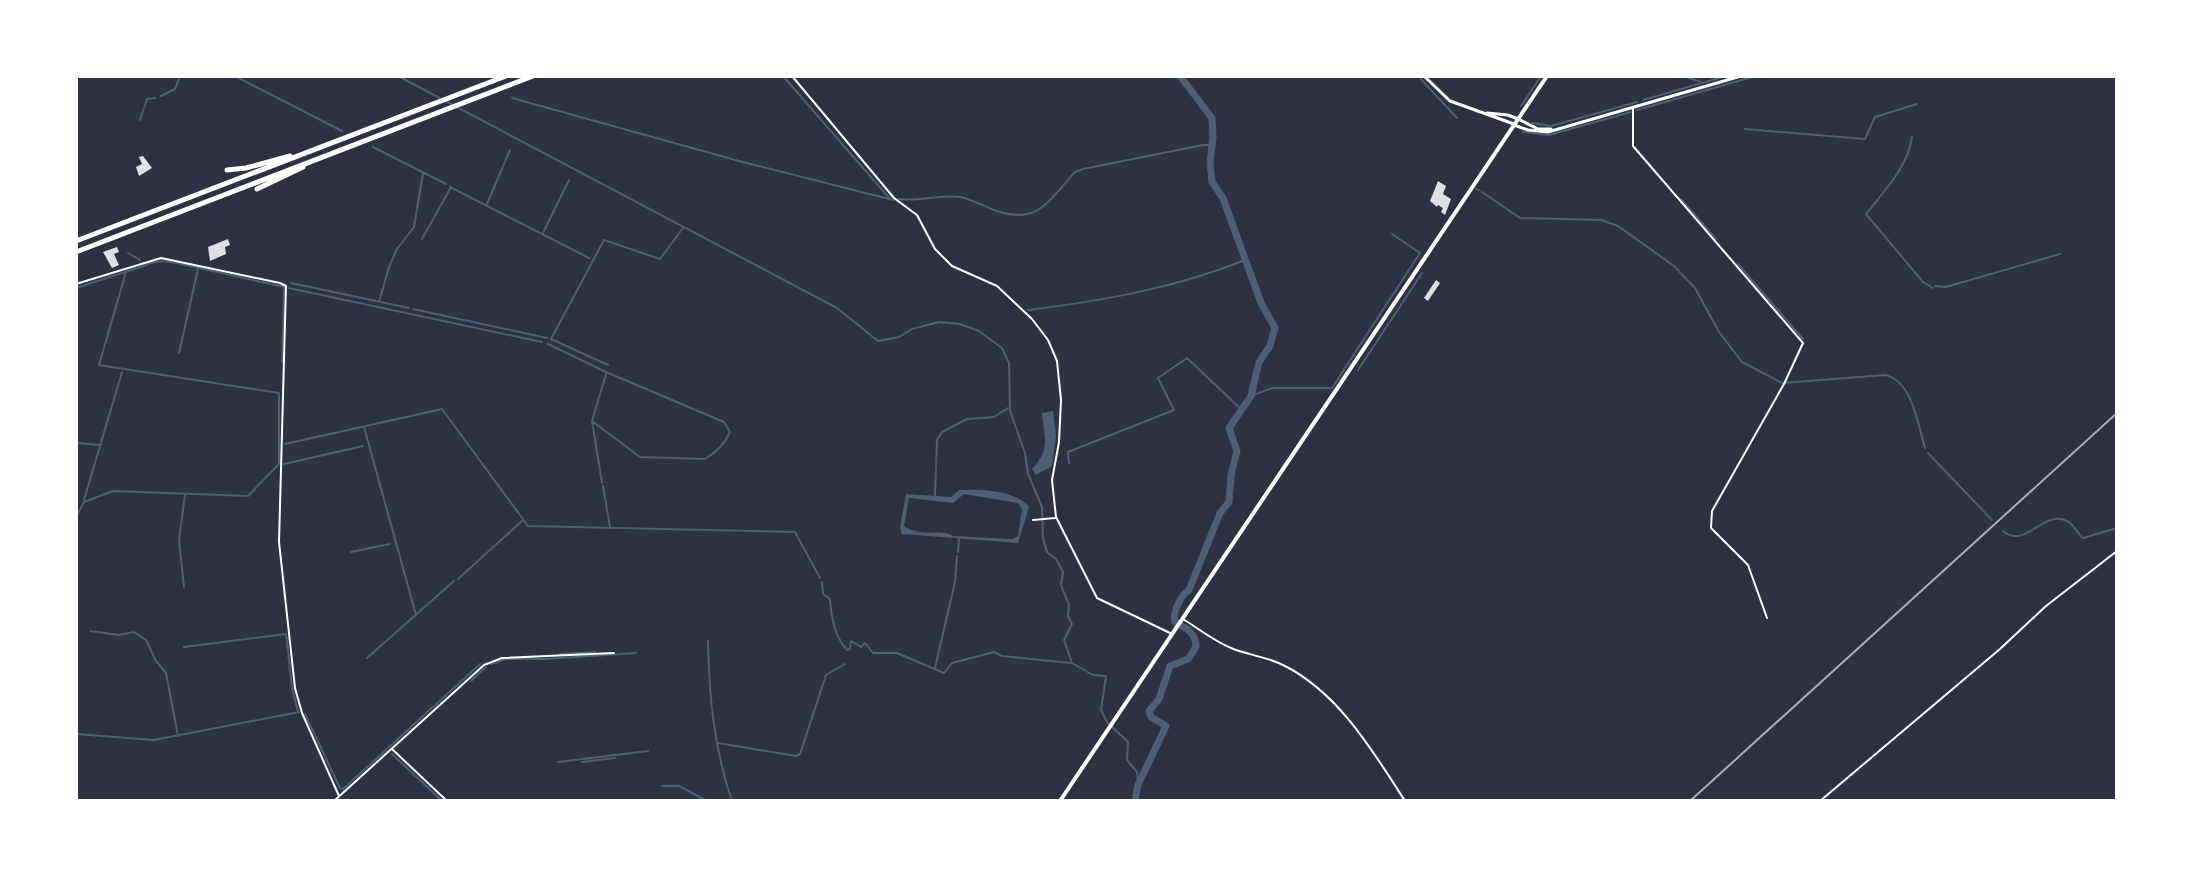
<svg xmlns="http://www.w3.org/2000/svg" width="2193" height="877" font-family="'Nunito Sans',sans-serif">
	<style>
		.water { fill: #4f5d75; fill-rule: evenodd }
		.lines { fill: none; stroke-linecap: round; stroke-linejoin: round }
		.stream { stroke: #4f5d75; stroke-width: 2 }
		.river { stroke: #4f5d75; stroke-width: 7 }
		.building { fill: #e0e0e3 }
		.minor { stroke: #fff; stroke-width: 2 }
		.tertiary { stroke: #fff; stroke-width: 3 }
		.secondary { stroke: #fff; stroke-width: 3 }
		.primary { stroke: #fff; stroke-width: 4 }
		.motorway { stroke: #fff; stroke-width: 5 }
		.rail { stroke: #abadb3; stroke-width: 2 }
	</style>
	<rect width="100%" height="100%" fill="#2d3142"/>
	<path class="water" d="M1053,411L1056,436L1052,466L1036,475L1032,469C1051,448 1044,439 1042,413Z
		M959,490C980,489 1016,490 1029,507L1018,543L902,534L900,527L906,494L951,497ZM964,494L1018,503L1022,510L1018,536L1013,539L953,536C940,528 919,538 904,526L909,498L953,503Z"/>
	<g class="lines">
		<path class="stream" d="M235,76L342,131
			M398,76L837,308L878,341L899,337L912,329L939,322L960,324L979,331L1002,348L1009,363L1010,411L1025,453L1028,474L1042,507L1043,538L1047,552L1056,559L1063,572L1061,585L1069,605L1068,616L1072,624L1064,640L1072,663L1093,675L1106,676L1101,710L1107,722L1128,742L1127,760L1137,772L1138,785
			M783,76L890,199
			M1418,76L1457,118
			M1683,76L1701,82
			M161,96L175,89L180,76
			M512,98L739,161L893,200
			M1643,100L1726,76
			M1521,106L1541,76
			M1637,110L1756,76
			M140,120L147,99L155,98
			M1532,123L1551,126L1637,102
			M1745,129L1865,139L1875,117L1917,104
			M1523,132L1549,135L1631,112
			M1912,137C1908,167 1884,191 1866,214L1923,282L1933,288
			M373,147L446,184
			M450,187L589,258
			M1476,189L1479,190
			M1482,192L1520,218L1601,220L1618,226L1674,266L1695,288L1719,332L1742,362L1782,383L1885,375C1912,380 1918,425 1925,448
			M898,199C918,202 940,194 960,197C971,199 984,206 994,210C1038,226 1048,201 1075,172L1083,169L1203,145H1212
			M1681,199L1716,239
			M487,204L510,150
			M543,233L569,180
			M422,239L451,187
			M128,253L140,260
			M146,264L161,261L177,263L284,287
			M1738,264L1803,339
			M291,283L409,308
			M1935,286L1946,287L2060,254
			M76,288L147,265
			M289,288L542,342
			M379,302L389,267L397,249L414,227L423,173
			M413,309L547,338
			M1028,310C1101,301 1176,288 1245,260
			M551,339L604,240L660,259L683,228
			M551,339L608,365
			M548,344L606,372L724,422L730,432C725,444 717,452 705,459L640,457L592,421
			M179,353L198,269
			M282,362L284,287
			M1358,370L1422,273
			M1251,396L1272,388H1332L1420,253L1392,234
			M364,427L416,615
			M76,443L101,445
			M285,444L442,409L528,526L795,532L820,578
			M1928,453L1992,520
			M1069,463L1068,452L1174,410L1158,378L1187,358L1242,410
			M284,464L363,446
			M602,483L592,421L606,374
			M603,486L610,527
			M935,495L937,440L942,432L967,419L994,417L1008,408
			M84,500L122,372
			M76,517L84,502L113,491L248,496L279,464V393L99,365L126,272
			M2003,531C2026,551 2045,505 2070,523C2075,527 2078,534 2083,538L2117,528
			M351,552L390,544
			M958,552L959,538
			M458,579L522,521
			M822,582L823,594L830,599C831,617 835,637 847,650L850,649L851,641L861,647L865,643L873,653H897L944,673L952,663L994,652L1002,656L1071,663
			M184,587L179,540L185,495
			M90,631L119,635L134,632L146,640L156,661L166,673L178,736
			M708,641C709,696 714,749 732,801
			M184,647L286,634L292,688L298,712
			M560,654L595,652
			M367,658L454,581
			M491,664L506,659H546L636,653
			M935,668L955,582L957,556
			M471,681L486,667
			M305,714L340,788L343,789L480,664
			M76,734L154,740L299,712
			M718,743L796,756L800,754L826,675L845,664
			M392,754L442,801
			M558,762L648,751
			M582,762L615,758
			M662,786H679L707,801"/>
		<path class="river" d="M1135,801L1138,785L1166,726L1151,717L1149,711L1159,699L1170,666L1188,659L1196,647C1196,633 1186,628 1175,622C1172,613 1181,595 1189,590L1220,513L1229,502L1231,475L1237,451L1229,428L1251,396L1259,362L1270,346L1275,328L1261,303L1223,198L1212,182L1210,163L1213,137L1212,118L1180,76"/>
	</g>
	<path class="building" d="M143,156L152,168L139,176L136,167L142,164L139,157Z
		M1438,181L1446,186L1443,194L1451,199L1445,215L1441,212L1443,208L1438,205L1437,207L1430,201Z
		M228,239L230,245L225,247L226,254L210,261L208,247Z
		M117,247L119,252L114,254L119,265L112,268L103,252Z
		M1436,280L1440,283L1428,301L1424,298Z"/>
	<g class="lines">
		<path class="minor" d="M792,76L894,198L917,215L935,249L952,266L997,286L1032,319L1048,340L1057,361L1061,400L1059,442L1052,480L1056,517L1097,598L1170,633
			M1633,109V146L1803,343L1784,384L1712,511L1711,528L1748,565L1767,618
			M76,284L161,258L280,283L286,286L279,542L295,688L302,713L339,796
			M1033,520L1055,518
			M1183,619C1199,629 1214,641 1231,648C1248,655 1267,657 1283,665C1338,692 1373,751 1405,801
			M393,750L447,801
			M334,801L484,665L502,658L614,653
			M1820,801L2000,649L2046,606L2117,551"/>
		<path class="tertiary" d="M1424,76L1450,101L1514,124
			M1487,113L1508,115L1518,119"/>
		<path class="secondary" d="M1518,119L1538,129H1551
			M1514,125L1528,130L1548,132L1741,76"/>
		<path class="primary" d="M1060,801L1547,76"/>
		<path class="motorway" d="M227,170L246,168L290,156
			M257,189L303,167
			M76,241L506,76
			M76,252L533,76"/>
		<path class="rail" d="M1690,801L2117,413"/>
	</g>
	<rect width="2193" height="877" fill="none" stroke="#ffffff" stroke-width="156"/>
</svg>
